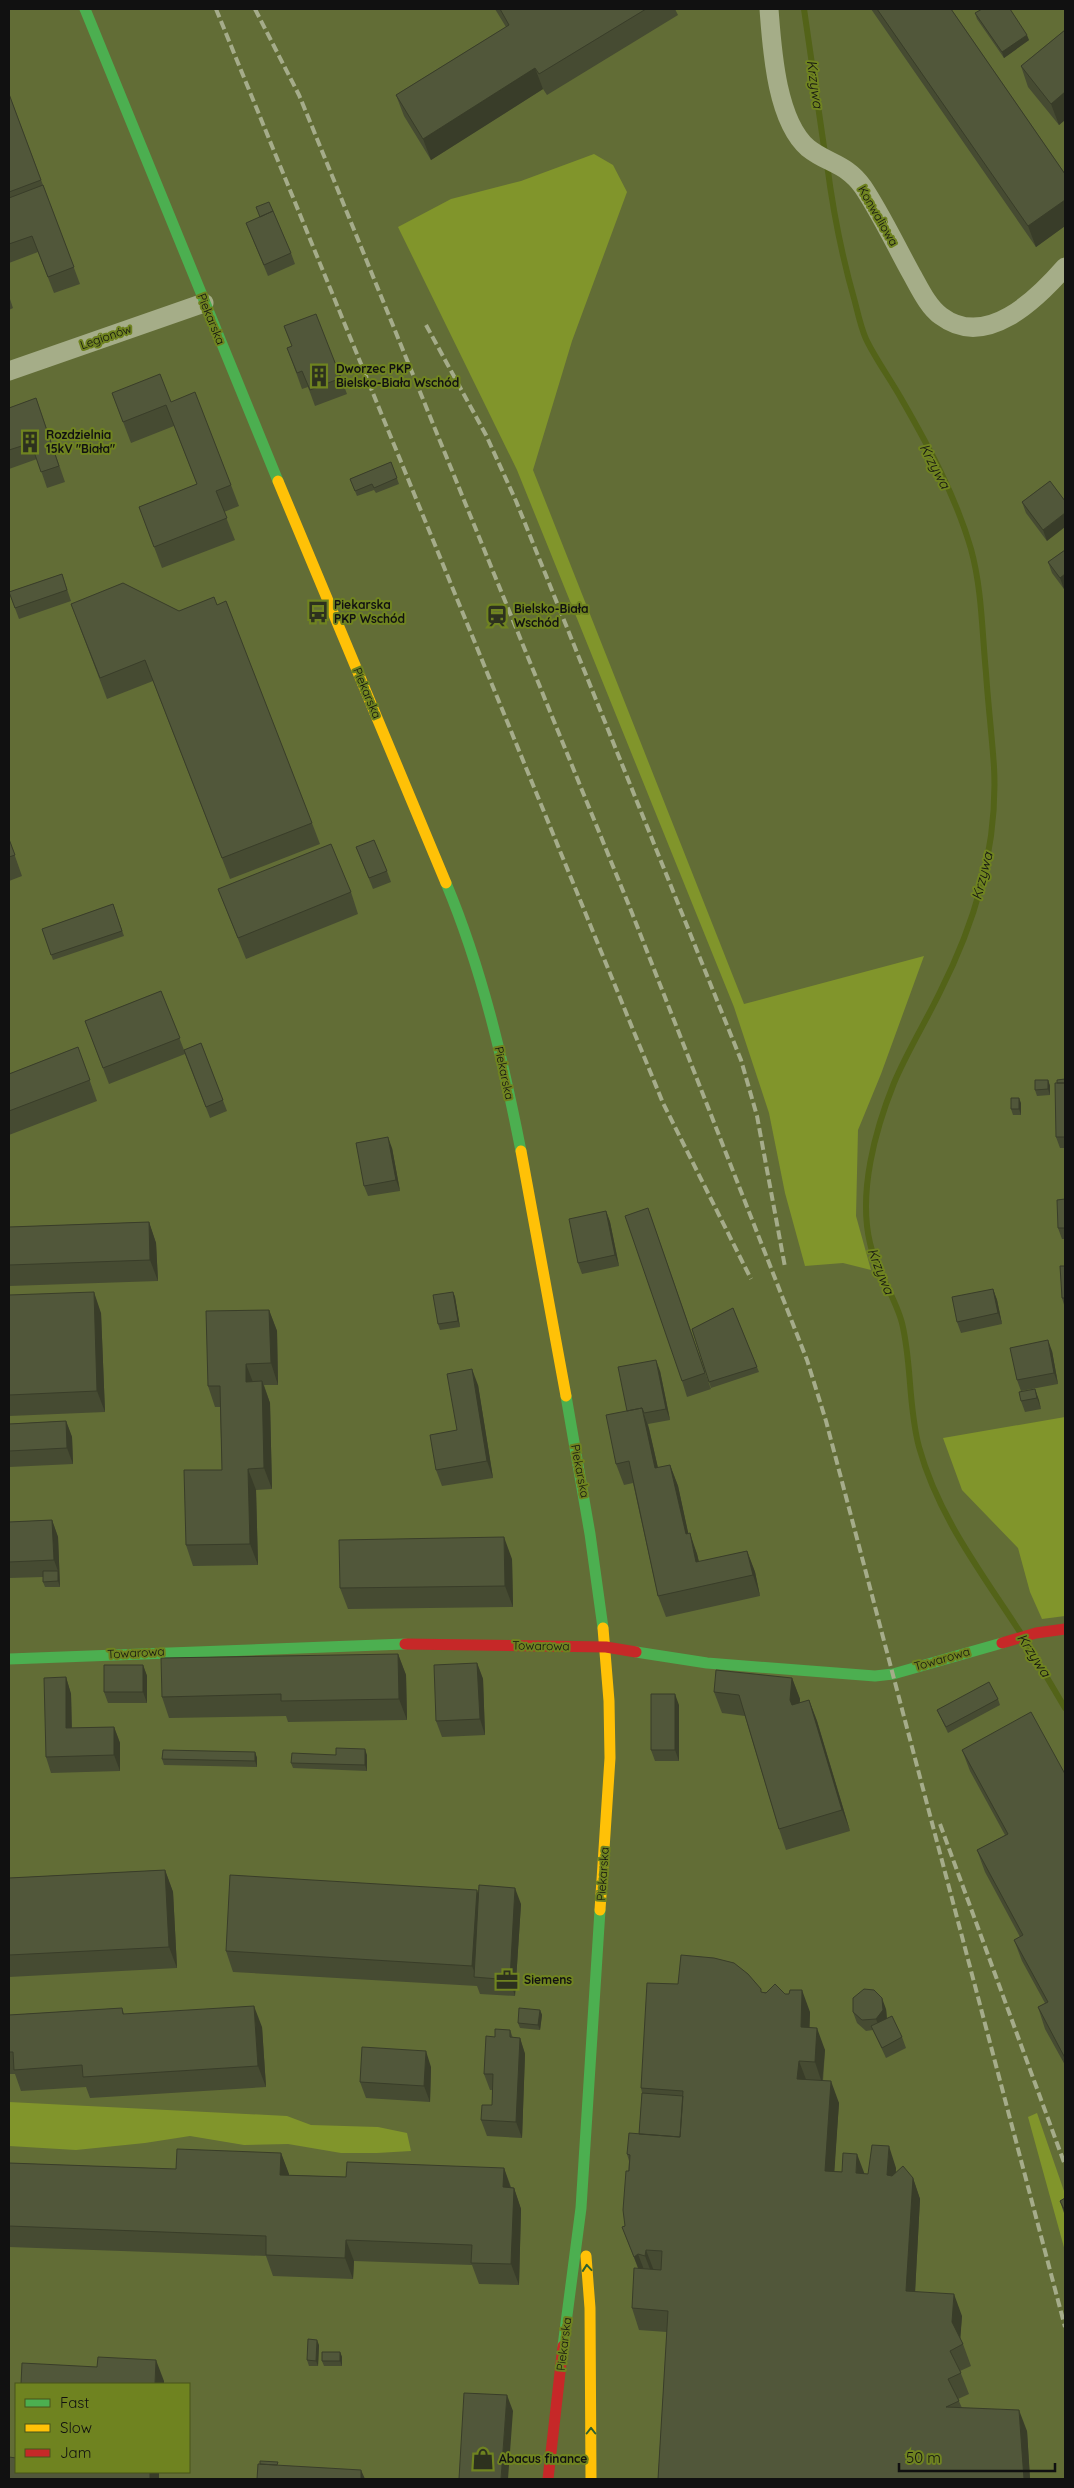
<svg xmlns="http://www.w3.org/2000/svg" width="1074" height="2488" font-family="Quicksand,sans-serif">
	<style>
		.green { fill: #81952b }
		.lines { fill: none; stroke-linecap: round; stroke-linejoin: round }
		.stream { stroke: #536318; stroke-width: 6 }
		.street { stroke: #a5ad88; stroke-width: 19 }
		.fast { stroke: #4caf50; stroke-width: 11 }
		.slow { stroke: #ffc107; stroke-width: 11 }
		.jam { stroke: #c62828; stroke-width: 11 }
		.rail { stroke: #a5ac8a; stroke-width: 4; stroke-dasharray: 9 4; stroke-linecap: butt }
		.wall { fill: #464b32 }
		.shaded-wall { fill: #393d29 }
		.building { fill: #51573a; stroke: #393d29 }
		.oneway { stroke: #2e6030 }
		.labels { text-anchor: middle; stroke-width: 4; stroke-linejoin: round; paint-order: stroke }
		.street-label { font-size: 12px; fill: #111; stroke: #6f8320 }
		.poi-label { font-size: 12px; font-weight: bold; fill: #111; stroke: #6f8320; text-anchor: start }
		.water-label { font-size: 14px; font-style: italic; fill: #111; stroke: #6f8320 }
	</style>
	<rect width="100%" height="100%" fill="#626d36"/>
	<path class="green" d="M594,154L613,165L627,192L572,341L533,470L744,1004L924,956L881,1074L858,1130L856,1216L871,1270L843,1263L805,1266L785,1193L769,1113L734,1007L517,470L398,227L451,199L521,181Z
		M1065,1417V1616L1042,1619L1030,1592L1018,1548L962,1490L943,1438Z
		M9,2102L287,2116L311,2125L378,2127L407,2133L411,2151L377,2153H341L288,2144L244,2145L190,2136L145,2143L76,2150L9,2146Z
		M1037,2113L1065,2194V2251L1028,2117Z"/>
	<g class="lines">
		<path class="stream" d="M804,9L825,154
			M827,164C833,211 842,257 855,302C858,314 861,328 866,339C876,360 891,380 902,400C929,447 956,497 971,549C982,589 982,632 986,673C988,704 992,736 994,767C998,845 975,923 940,992C925,1023 907,1052 894,1083C875,1130 858,1193 870,1243C876,1271 895,1296 902,1323C912,1364 908,1406 919,1447C938,1516 981,1572 1020,1632
			M1026,1642L1065,1708"/>
		<path class="street" d="M769,9C772,48 776,120 808,148C828,164 846,163 863,187C881,214 895,244 911,273C919,287 928,307 941,316C986,350 1037,299 1065,267
			M9,371L204,303"/>
		<path class="fast" d="M85,9L278,481
			M446,883C482,969 503,1060 521,1151
			M566,1396L590,1534L603,1628
			M636,1652L707,1663L875,1676L893,1674L1002,1643
			M9,1659L405,1644
			M563,2346L581,2208L600,1910"/>
		<path class="slow" d="M278,481L446,883
			M521,1151L566,1396
			M600,1910L610,1758L609,1701L603,1628
			M586,2256L590,2308L591,2479"/>
		<path class="jam" d="M1002,1643L1036,1633L1065,1629
			M405,1644L606,1647L636,1652
			M548,2479L563,2346"/>
		<path class="rail" d="M216,9L663,1103L751,1279
			M255,9L299,95L311,124L632,913L807,1360L826,1421L1065,2327
			M426,325L486,435L516,501L741,1060L757,1116L785,1267
			M940,1824L1065,2165"/>
	</g>
	<path class="wall" d="M495,9H675L678,15L547,95L543,89L431,160L404,116L396,95L506,27Z
		M871,9H951L1065,174V226L1036,247Z
		M975,13L1029,40L1004,58L977,19Z
		M1065,30V120L1059,125L1028,87L1021,66Z
		M9,94L80,284L54,293L38,252L9,263Z
		M246,223L291,253L295,264L268,276Z
		M9,296L13,308L9,310Z
		M284,326L341,378L347,394L315,406L308,387L302,389L293,364L287,348L292,346Z
		M112,393L171,402L231,485L239,506L224,512L235,540L162,568L139,507L197,484L174,426L131,443Z
		M36,398L65,482L47,488L37,459L9,469V408Z
		M391,462L399,484L376,493L374,490L357,496L350,479Z
		M1050,481L1047,541L1026,513L1022,502Z
		M1065,550L1064,589L1052,573L1048,562Z
		M62,574L71,601L19,619L9,592Z
		M71,604L179,611L312,823L320,844L230,879L153,681L107,699Z
		M9,839L22,876L9,881Z
		M356,847L387,871L391,882L373,889Z
		M218,889L351,892L358,914L246,959Z
		M113,904L124,936L53,960L42,929Z
		M161,991L184,1050L201,1043L227,1111L210,1118L185,1054L109,1084L85,1021Z
		M78,1047L97,1101L9,1135V1074Z
		M1065,1079V1148H1060L1056,1137L1057,1083Z
		M1048,1080L1050,1086V1095L1037,1096L1035,1090Z
		M1021,1103V1115H1013L1011,1109Z
		M392,1148L400,1191L368,1196L364,1186Z
		M1065,1199V1239H1062L1058,1228Z
		M648,1208L711,1389L687,1397L682,1381Z
		M606,1211L610,1222L619,1266L582,1274L578,1263Z
		M149,1222L156,1243L158,1281L9,1286V1227Z
		M1065,1266V1308L1062,1298Z
		M993,1289L997,1300L1002,1324L961,1333L957,1322Z
		M453,1292L455,1297L460,1327L440,1330L438,1324Z
		M9,1295L101,1313L105,1412L9,1416Z
		M733,1308L759,1372L711,1388L692,1329Z
		M269,1310L277,1331L278,1385H264L270,1403L272,1489L256,1490L258,1565L193,1566L186,1545L222,1470L220,1407H215L208,1386Z
		M1052,1351L1058,1384L1021,1391L1017,1380Z
		M660,1371L670,1420L648,1424L658,1468L670,1465L678,1486L688,1533L697,1554L699,1562L747,1551L755,1572L760,1596L666,1617L658,1596L633,1483L624,1485L616,1464L627,1411Z
		M478,1385L493,1478L442,1486L436,1470L457,1430Z
		M1035,1389L1041,1409L1025,1412L1021,1401Z
		M66,1421L72,1437L73,1464L9,1467V1424Z
		M52,1520L58,1537L60,1587H45L43,1582V1577L9,1578V1522Z
		M512,1559L513,1607L348,1609L340,1588Z
		M398,1654L406,1675L407,1720L288,1722L286,1716L169,1718L162,1697Z
		M477,1663L483,1679L485,1735L442,1737L436,1721Z
		M143,1665L147,1676V1703H108L104,1692Z
		M66,1677L71,1694L72,1728L114,1727L120,1743V1771L51,1773L46,1757Z
		M792,1678L800,1699V1703L809,1700L817,1721L850,1831L786,1850L779,1829L745,1716L722,1713L714,1692Z
		M998,1699L1000,1705L948,1733L937,1710Z
		M679,1705V1761H655L651,1750Z
		M962,1750L1065,1774V2065L1045,2029L1038,2007L1045,2003L1022,1961L1014,1940L1020,1937L985,1872L977,1850L1005,1835L970,1771Z
		M255,1752L257,1758V1767L164,1765L162,1759Z
		M336,1755H367V1771L293,1768L291,1763Z
		M165,1870L173,1892L177,1968L9,1977V1878Z
		M479,1895L521,1904L515,1996L480,1994L477,1986L233,1972L226,1951Z
		M762,1992L785,1994L810,2012L809,2028L825,2050L823,2081L839,2103L834,2171L868,2174L896,2168V2172L913,2178L920,2199L915,2292L962,2316L960,2338L963,2344L971,2366L960,2371L969,2394L958,2399L962,2408L1027,2431L1030,2479H658L667,2332L639,2330L632,2308L638,2268L622,2227L625,2226L629,2161L627,2154L639,2134L642,2093L641,2088Z
		M122,2008L124,2014L262,2027L266,2087L90,2098L86,2087L21,2091L15,2074H9V2015Z
		M886,2009L887,2018L902,2037L906,2048L886,2058L873,2030L866,2031L857,2023L853,2012Z
		M540,2010L542,2015L540,2030L520,2028L518,2023Z
		M510,2030L513,2038H520L525,2054L522,2138L487,2136L481,2120L492,2105V2090H490L484,2074L495,2037Z
		M431,2067L430,2102L366,2098L360,2082Z
		M281,2153L289,2175L346,2177L504,2168L511,2187L514,2188L521,2209L519,2285L479,2284L472,2265L354,2261L353,2279L273,2276L266,2256L9,2247V2163L176,2169Z
		M1065,2198V2216L1060,2201Z
		M319,2345L318,2366H309L307,2360Z
		M340,2352L342,2357V2366H324L322,2361Z"/>
	<path class="shaded-wall" d="M1027,35L1029,40L1004,58L1002,52Z
		M535,68L543,89L431,160L423,139Z
		M1065,92V120L1059,125L1051,104Z
		M1065,200V226L1036,247L1028,226Z
		M1065,513V527L1047,541L1043,530Z
		M1065,574V588L1064,589L1060,578Z
		M1048,1080L1050,1086V1095L1048,1089Z
		M1019,1098L1021,1103V1115L1019,1109Z
		M388,1137L392,1148L400,1191L396,1180Z
		M606,1211L610,1222L619,1266L615,1255Z
		M149,1222L156,1243L158,1281L150,1260Z
		M993,1289L997,1300L1002,1324L998,1313Z
		M94,1292L101,1313L105,1412L97,1391Z
		M453,1292L455,1297L460,1327L458,1321Z
		M269,1310L277,1331L278,1385L271,1363Z
		M1048,1340L1052,1351L1058,1384L1054,1373Z
		M656,1360L660,1371L670,1420L666,1409Z
		M246,1364L254,1385L246,1382Z
		M472,1369L478,1385L493,1478L487,1461Z
		M262,1381L270,1403L272,1489L264,1468Z
		M1035,1389L1039,1400L1041,1409L1037,1398Z
		M642,1408L649,1429L663,1490L655,1468Z
		M66,1421L72,1437L73,1464L67,1448Z
		M670,1465L678,1486L693,1555L686,1534Z
		M248,1469L256,1490L258,1565L250,1544Z
		M52,1520L58,1537L60,1587L58,1581V1571L54,1560Z
		M690,1533L697,1554L704,1583L696,1562Z
		M504,1537L512,1559L513,1607L505,1586Z
		M747,1551L755,1572L760,1596L753,1575Z
		M398,1654L406,1675L407,1720L399,1699Z
		M477,1663L483,1679L485,1735L480,1719Z
		M143,1665L147,1676V1703L143,1692Z
		M66,1677L71,1694L72,1744L66,1728Z
		M792,1678L800,1699L798,1721L790,1700Z
		M675,1694L679,1705V1761L675,1750Z
		M809,1700L817,1721L850,1831L842,1810Z
		M114,1727L120,1743V1771L114,1755Z
		M365,1749L367,1755V1771L365,1765Z
		M255,1752L257,1758V1767L255,1761Z
		M165,1870L173,1892L177,1968L169,1947Z
		M515,1888L521,1904L515,1996L510,1980Z
		M477,1890L484,1911L477,1978L472,1966Z
		M802,1990L810,2012L809,2049L801,2027Z
		M882,1998L886,2009L887,2021L880,2030L876,2019Z
		M254,2006L262,2027L266,2087L258,2066Z
		M540,2010L542,2015L540,2030L538,2025Z
		M817,2028L825,2050L822,2083L815,2062Z
		M520,2038L525,2054L522,2138L516,2122Z
		M426,2051L431,2067L430,2102L424,2086Z
		M799,2061L807,2082L797,2079Z
		M831,2081L839,2103L833,2192L825,2171Z
		M889,2146L896,2168L894,2196L887,2175Z
		M281,2153L289,2174L288,2196L280,2175Z
		M857,2154L865,2175L856,2173Z
		M504,2168L511,2189L503,2187Z
		M913,2178L920,2199L914,2312L906,2291Z
		M514,2188L521,2209L519,2285L511,2264Z
		M346,2240L354,2261L353,2279L345,2258Z
		M646,2250L654,2271L653,2277L645,2256Z
		M638,2254L646,2275L642,2278L634,2257Z
		M954,2294L962,2316L960,2343L952,2322Z
		M317,2340L319,2345L318,2366L316,2361Z
		M340,2352L342,2357V2366L340,2361Z
		M156,2360L164,2381V2384H155Z
		M507,2395L513,2411L508,2479H501Z
		M1019,2410L1027,2431L1030,2479H1024Z
		M361,2470L365,2479H361Z
		M150,2472H159V2479H150Z"/>
	<path class="building" d="M500,9H646L539,74L535,68L423,139L396,95L509,25Z
		M877,9H951L1065,174V200L1028,226Z
		M982,9H1010L1027,35L1002,52L975,13Z
		M1065,30V92L1051,104L1021,66Z
		M9,94L41,180L9,192Z
		M43,185L74,267L48,277L32,236L9,244V198Z
		M269,202L273,211L260,217L256,207Z
		M273,211L291,253L264,265L246,223Z
		M316,314L341,378L310,390L302,371L297,373L287,348L292,346L284,326Z
		M160,374L171,402L195,392L231,485L216,491L227,518L154,547L139,507L197,484L166,405L123,422L112,393Z
		M36,398L59,466L41,472L31,443L9,450V408Z
		M391,462L397,478L374,488L372,484L355,491L350,479Z
		M1050,481L1065,501V513L1043,530L1022,502Z
		M1065,550V574L1060,578L1048,562Z
		M62,574L67,590L15,608L9,592Z
		M123,583L179,611L214,597L217,605L226,601L312,823L222,858L145,660L100,678L71,604Z
		M9,839L15,855L9,857Z
		M374,840L387,871L369,878L356,847Z
		M331,844L351,892L238,938L218,889Z
		M113,904L122,931L51,955L42,929Z
		M161,991L180,1038L103,1068L85,1021Z
		M201,1043L223,1100L206,1107L184,1050Z
		M78,1047L90,1080L9,1111V1074Z
		M1065,1079V1083H1057V1080Z
		M1035,1080H1048V1089L1035,1090Z
		M1055,1083H1065V1137H1056Z
		M1011,1098H1019V1109H1011Z
		M388,1137L396,1180L364,1186L356,1143Z
		M1065,1199V1228H1058L1057,1200Z
		M648,1208L705,1373L682,1381L625,1216Z
		M606,1211L615,1255L578,1263L569,1219Z
		M149,1222L150,1260L9,1265V1227Z
		M1060,1266H1065V1298H1062Z
		M993,1289L998,1313L957,1322L952,1297Z
		M94,1292L97,1391L9,1395V1295Z
		M453,1292L458,1321L438,1324L433,1295Z
		M733,1308L757,1367L709,1382L692,1329Z
		M269,1310L271,1363L246,1364V1382L262,1381L264,1468L248,1469L250,1544L186,1545L184,1470H222L220,1386H208L206,1311Z
		M1048,1340L1054,1373L1017,1380L1010,1348Z
		M656,1360L666,1409L644,1413L642,1408L627,1411L618,1367Z
		M472,1369L487,1461L436,1470L430,1435L457,1430L447,1374Z
		M1035,1389L1037,1398L1021,1401L1019,1392Z
		M642,1408L655,1468L670,1465L686,1534L690,1533L696,1562L747,1551L753,1575L658,1596L629,1461L616,1464L606,1415Z
		M66,1421L67,1448L9,1451V1424Z
		M52,1520L54,1560L9,1562V1522Z
		M504,1537L505,1586L340,1588L339,1540Z
		M43,1571H58V1581L43,1582Z
		M398,1654L399,1699L281,1701V1694L162,1697L161,1658Z
		M477,1663L480,1719L436,1721L434,1665Z
		M104,1665H143V1692H104Z
		M716,1670L792,1678L790,1700L792,1705L809,1700L842,1810L779,1829L739,1695L714,1692Z
		M66,1677V1728L114,1727V1755L46,1757L44,1678Z
		M989,1682L998,1699L946,1727L937,1710Z
		M651,1694H675V1750H651Z
		M1031,1712L1065,1774V2058L1038,2007L1048,2002L1014,1940L1023,1935L977,1850L1008,1834L962,1750Z
		M336,1748L365,1749V1765L291,1763L292,1753L336,1755Z
		M163,1750L255,1752V1761L162,1759Z
		M165,1870L169,1947L9,1955V1878Z
		M230,1875L477,1890L472,1966L226,1951Z
		M479,1885L515,1888L510,1980L474,1977Z
		M681,1955L714,1958L734,1963L748,1974L761,1989V1992L766,1993L775,1984L785,1994H789L790,1990H802L801,2027L817,2028L815,2062L799,2061L797,2079L831,2081L825,2171L842,2172L843,2153L857,2154L856,2173L868,2174L872,2145L889,2146L887,2175L892,2176L903,2166L913,2178L906,2291L954,2294L952,2322L963,2344L950,2351L961,2373L948,2379L959,2401L946,2407L1019,2410L1024,2479H658L668,2311L632,2308L634,2268L661,2270L662,2251L646,2250L645,2256L638,2254L634,2257L622,2227L625,2226L623,2210L626,2171H629L630,2155L627,2154L629,2133L680,2137L683,2091L641,2088L647,1983L678,1984Z
		M864,1989L874,1990L882,1998L883,2010L876,2019L862,2020L853,2012V1998Z
		M254,2006L258,2066L83,2077L82,2065L14,2070L13,2052H9V2015L122,2008L123,2014Z
		M519,2008L540,2010L538,2025L518,2023Z
		M892,2016L902,2037L882,2048L871,2026Z
		M495,2029L510,2030V2037L520,2038L516,2122L481,2120L482,2105H492L493,2074H484L486,2036L495,2037Z
		M362,2047L426,2051L424,2086L360,2082Z
		M642,2093L683,2096L680,2137L639,2134Z
		M177,2149L281,2153L280,2175L346,2177L347,2162L504,2168L503,2187L514,2188L511,2264L471,2263L472,2245L346,2240L345,2258L266,2255V2236L9,2226V2163L176,2169Z
		M1065,2198V2211L1060,2201Z
		M308,2339L317,2340L316,2361L307,2360Z
		M322,2352H340V2361H322Z
		M98,2357L156,2360L155,2384H21L22,2363L97,2367Z
		M464,2393L507,2395L501,2479H459Z
		M9,2457L16,2458V2472H150V2479H9Z
		M260,2461L278,2462L277,2465L260,2464Z
		M258,2464L361,2470V2479H257Z"/>
	<defs><path id="oneway-chevron" d="M-2-3.5L2.5 0L-2 3.5" fill="none" stroke-width="1.6" stroke-linecap="round" stroke-linejoin="round" transform="scale(1.25)"/></defs>
	<g class="oneway">
		<use href="#oneway-chevron" transform="translate(587 2268) rotate(-95)"/>
		<use href="#oneway-chevron" transform="translate(591 2431) rotate(-90)"/>
	</g>
	<defs>
		<g id="building-bare" transform="scale(1.725)"><path d="M-4-6H4V6H1V3H-1V6H-4ZM-2.5-4.3h1.7v1.8h-1.7ZM.8-4.3h1.7v1.8H.8ZM-2.5-1h1.7V.8h-1.7ZM.8-1h1.7V.8H.8Z" fill="#2d311e" stroke="#6f8320" stroke-width="2.5" paint-order="stroke"/></g>
		<g id="bus-bare" transform="scale(1.725)"><path d="M-5-6H5V4H4V6H2V4H-2V6H-4V4H-5ZM-3.5-4V0h7V-4ZM-3.5 1.2v1.5H-2V1.2ZM2 1.2v1.5H3.5V1.2Z" fill="#2d311e" stroke="#6f8320" stroke-width="2.5" paint-order="stroke"/></g>
		<g id="station-bare" transform="scale(1.725)"><path d="M-3-6H3Q5-6 5-4V2Q5 4 3 4L4.5 6H3L1.5 4h-3L-3 6H-4.5L-3 4Q-5 4-5 2V-4Q-5-6-3-6ZM-3.5-4v3h7v-3ZM-3.5 1v1.5H-2V1ZM2 1v1.5H3.5V1Z" fill="#2d311e" stroke="#6f8320" stroke-width="2.5" paint-order="stroke"/></g>
		<g id="office-bare" transform="scale(1.725)"><path d="M-6-3h4V-5.5h4V-3h4V5H-6ZM-1-4.5V-3h2v-1.5ZM-6 0V1H6V0Z" fill="#2d311e" stroke="#6f8320" stroke-width="2.5" paint-order="stroke"/></g>
		<g id="shop-bare" transform="scale(1.725)"><path d="M-5-2.5h2.3a2.7 3.5 0 0 1 5.4 0H5L5.5 6h-11ZM-1.5-2.5h3a1.5 2.3 0 0 0-3 0Z" fill="#2d311e" stroke="#6f8320" stroke-width="2.5" paint-order="stroke"/></g>
	</defs>
	<g fill-rule="evenodd">
		<use href="#building-bare" x="319" y="376"/>
		<use href="#building-bare" x="30" y="442"/>
		<use href="#bus-bare" x="318" y="612"/>
		<use href="#station-bare" x="497" y="616"/>
		<use href="#office-bare" x="507" y="1980"/>
		<use href="#shop-bare" x="483" y="2459"/>
	</g>
	<g class="labels">
		<g class="street-label">
			<text transform="translate(878 216) rotate(60)" y="4">Konwaliowa</text>
			<text transform="translate(211 319) rotate(68)" y="4">Piekarska</text>
			<text transform="translate(106 337) rotate(-19)" y="4">Legionów</text>
			<text transform="translate(367 693) rotate(67)" y="4">Piekarska</text>
			<text transform="translate(504 1073) rotate(78)" y="4">Piekarska</text>
			<text transform="translate(580 1471) rotate(79)" y="4">Piekarska</text>
			<text transform="translate(541 1646) rotate(1)" y="4">Towarowa</text>
			<text transform="translate(136 1653) rotate(-3)" y="4">Towarowa</text>
			<text transform="translate(942 1659) rotate(-16)" y="4">Towarowa</text>
			<text transform="translate(603 1874) rotate(-86)" y="4">Piekarska</text>
			<text transform="translate(564 2344) rotate(-83)" y="4">Piekarska</text>
		</g>
		<g class="poi-label">
			<text x="336" y="373">Dworzec PKP<tspan x="336" dy="14">Bielsko-Biała Wschód</tspan></text>
			<text x="46" y="439">Rozdzielnia<tspan x="46" dy="14">15kV "Biała"</tspan></text>
			<text x="334" y="609">Piekarska<tspan x="334" dy="14">PKP Wschód</tspan></text>
			<text x="514" y="613">Bielsko-Biała<tspan x="514" dy="14">Wschód</tspan></text>
			<text x="524" y="1984">Siemens</text>
			<text x="499" y="2463">Abacus finance</text>
		</g>
		<g class="water-label">
			<text transform="translate(815 84) rotate(82)" y="5">Krzywa</text>
			<text transform="translate(935 466) rotate(62)" y="5">Krzywa</text>
			<text transform="translate(982 876) rotate(-76)" y="5">Krzywa</text>
			<text transform="translate(881 1271) rotate(68)" y="5">Krzywa</text>
			<text transform="translate(1034 1655) rotate(57)" y="5">Krzywa</text>
		</g>
	</g>
	<rect width="1074" height="2488" fill="none" stroke="#111111" stroke-width="20"/>
	<rect x="15" y="2383" width="175" height="90" fill="#6f8320" stroke="#49551a"/>
	<rect x="25" y="2399" width="25" height="8" fill="#4caf50" stroke="#49551a"/>
	<text x="60" y="2408" font-size="15" fill="#111111">Fast</text>
	<rect x="25" y="2424" width="25" height="8" fill="#ffc107" stroke="#49551a"/>
	<text x="60" y="2433" font-size="15" fill="#111111">Slow</text>
	<rect x="25" y="2449" width="25" height="8" fill="#c62828" stroke="#49551a"/>
	<text x="60" y="2458" font-size="15" fill="#111111">Jam</text>
	<path d="M899 2463v8h156v-8" fill="none" stroke="#111111" stroke-width="2.5"/>
	<text x="906" y="2463" font-size="15" fill="#111111" stroke="#6f8320" stroke-width="4" paint-order="stroke">50 m</text>
</svg>
